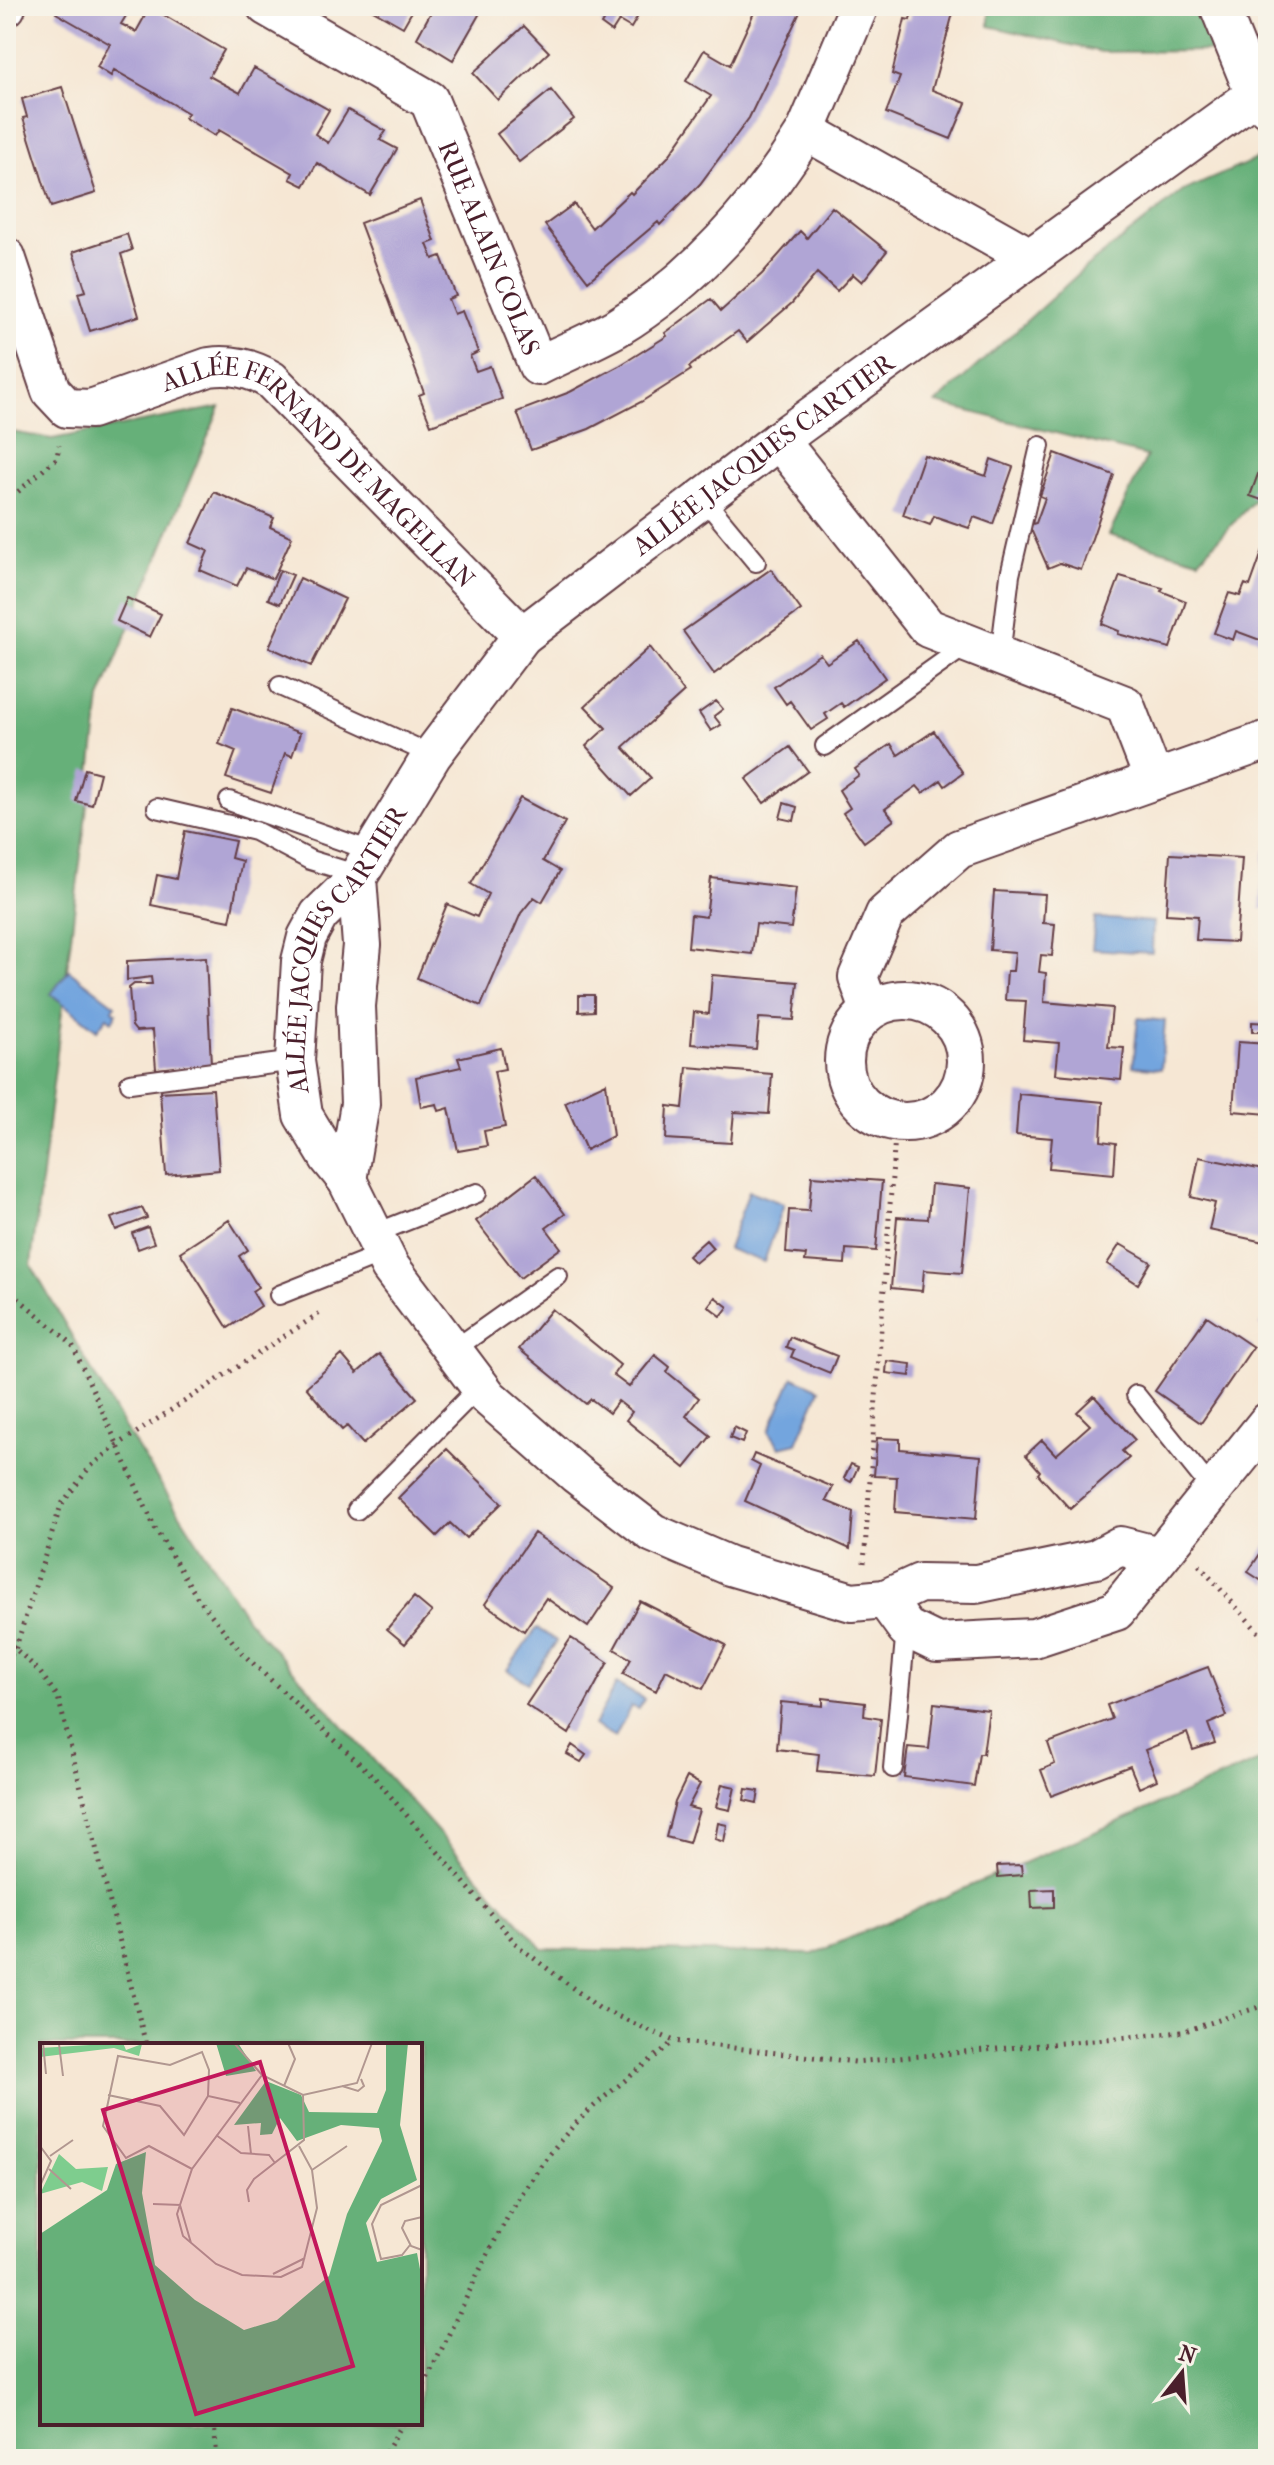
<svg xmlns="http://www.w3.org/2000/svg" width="1274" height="2465" font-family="'IM FELL French Canon',serif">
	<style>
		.forest { fill: #66b079; stroke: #586852; stroke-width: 2; fill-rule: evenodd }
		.water { fill: #73a5de; stroke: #5e6284; stroke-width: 2 }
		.building { fill: #b0a5d5 }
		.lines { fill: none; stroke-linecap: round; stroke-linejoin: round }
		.service-casing { stroke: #643d44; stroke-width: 22 }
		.minor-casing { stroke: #643d44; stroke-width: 42 }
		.path { stroke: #643d44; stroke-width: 5; stroke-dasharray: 2 6; stroke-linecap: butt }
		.service { stroke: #fff; stroke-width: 18 }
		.minor { stroke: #fff; stroke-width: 38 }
		.labels { text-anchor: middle; stroke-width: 6; stroke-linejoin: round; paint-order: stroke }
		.street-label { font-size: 26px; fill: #4a1f2b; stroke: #f7f3e8 }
		.inset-road { fill: none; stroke: #b19790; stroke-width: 2 }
		.view { fill: #c2185b; fill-opacity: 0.15; stroke: #c2185b; stroke-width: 4 }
		.inset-edge { fill: none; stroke: #4a1f2b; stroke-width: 4 }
	</style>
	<rect width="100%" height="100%" fill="#f7f3e8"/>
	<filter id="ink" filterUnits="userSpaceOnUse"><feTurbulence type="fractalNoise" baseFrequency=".0125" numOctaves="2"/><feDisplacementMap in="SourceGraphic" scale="16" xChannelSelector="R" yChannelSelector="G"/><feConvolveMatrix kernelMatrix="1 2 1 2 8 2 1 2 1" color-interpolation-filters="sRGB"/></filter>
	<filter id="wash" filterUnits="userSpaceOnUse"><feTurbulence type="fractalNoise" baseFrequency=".006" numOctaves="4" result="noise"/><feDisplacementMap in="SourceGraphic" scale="32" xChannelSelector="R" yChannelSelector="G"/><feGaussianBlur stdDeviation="1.8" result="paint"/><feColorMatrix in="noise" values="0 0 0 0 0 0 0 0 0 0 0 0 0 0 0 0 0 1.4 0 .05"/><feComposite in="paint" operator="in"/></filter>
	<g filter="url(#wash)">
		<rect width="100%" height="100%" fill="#f6e7d4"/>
		<path class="forest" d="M989,6H1207L1219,51L1101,52L989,26Z
			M1268,154V485L1199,560L1109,535L1147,456L936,403L1085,268L1183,191Z
			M220,407L100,699L31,1265L123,1425L247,1619L543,1949L813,1954L1268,1757V2459H6V431L52,439ZM42,2045H420V2423H42Z"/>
		<path class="water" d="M1095,918L1153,922L1152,953L1092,949Z
			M69,970L115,1005L113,1010L117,1013L112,1021L107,1017L97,1030L51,994Z
			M1138,1018L1165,1021L1161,1069L1133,1066Z
			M749,1191L784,1204L764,1262L728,1249Z
			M793,1377L820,1389L797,1443L780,1447L769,1431Z
			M537,1628L557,1641L528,1683L507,1670Z
			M616,1684L644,1699L639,1709L631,1706L615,1737L594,1725Z"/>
		<g id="blocks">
			<path class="building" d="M60,6H132L121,24L136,32L150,7L224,50L209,76L240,93L254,68L329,110L315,134L328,143L348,110L386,131L380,140L397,149L370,195L317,163L304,186L290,179L293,173L219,130L215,136L185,118L188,113L151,91L114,70L111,76L97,67L110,44L56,13Z
				M366,6H415L403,27Z
				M422,6H484L453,60L417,38L431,12Z
				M613,6L632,17L638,16L631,28L619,21L612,32L601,24Z
				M757,6H799L801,10L749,118L700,184L660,225L658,222L588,281L545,225L574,204L592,228L630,192L632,194L668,157L711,96L686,81L704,50L730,65Z
				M913,6H955L932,90L966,103L951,139L886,113L900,77L892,74L905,19L910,20Z
				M524,26L549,52L498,100L473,73Z
				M62,87L96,193L51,207L23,118L27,117L22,99Z
				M551,90L574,119L519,162L497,134Z
				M420,200L435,241L427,244L433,259L441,256L456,296L448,299L454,314L462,311L478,352L470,356L476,371L490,366L502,399L431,425L419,395L424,393L360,223Z
				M832,207L887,251L862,282L853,274L837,291L817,273L792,303L747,342L738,331L689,367L691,370L641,402L589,429L531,450L517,412L570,392L619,366L667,336L665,333L711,299L721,311L762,274L800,231L807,238Z
				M127,234L132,250L121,254L139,316L90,331L78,293L86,291L73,252Z
				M1055,453L1114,475L1081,570L1060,563L1048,568L1029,525L1036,523L1045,498L1040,496Z
				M924,455L986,476L991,459L1013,467L993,524L974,517L969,528L934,516L930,525L903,515Z
				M1264,458L1268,459V502L1250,496Z
				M214,492L274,518L270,527L292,537L273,579L246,568L237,586L200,570L208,551L190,543Z
				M1264,547L1268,548V643L1236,631L1233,640L1214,633L1229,593L1240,596L1245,584L1250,586Z
				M771,569L801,610L714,674L683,631Z
				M280,570L293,575L280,604L268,599Z
				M1120,576L1163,588L1161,591L1186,601L1170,648L1118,634L1119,631L1102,624Z
				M300,578L345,599L311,666L269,647Z
				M127,598L161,614L150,637L117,621Z
				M859,641L885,678L844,707L841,703L825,714L828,719L811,730L790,701L786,704L774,687L820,654L827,663Z
				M650,647L684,692L623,747L651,778L631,796L586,746L606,728L585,706Z
				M716,701L723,709L714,716L721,725L711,731L699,713Z
				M232,708L300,733L292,756L285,753L271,793L226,778L236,751L219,744Z
				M934,731L963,773L945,786L941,780L923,793L917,786L885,809L894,820L864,842L843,813L850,808L839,790L859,775L855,769L891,744L898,755Z
				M790,747L808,771L764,803L746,779Z
				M85,769L100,773L92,805L76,801Z
				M520,798L565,822L543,861L560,871L542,902L534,897L521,913L481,1006L417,978L447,904L477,917L488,894L471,884Z
				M784,803L797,807L794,821L780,818Z
				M185,831L235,841L231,858L242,861L230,921L151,905L157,875L176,879Z
				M1264,850H1268V909H1260Z
				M1170,854L1242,858L1236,942L1196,940L1198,916L1166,914Z
				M711,878L796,888L791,928L756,924L752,954L688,947L691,915L706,917Z
				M994,891L1045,894L1043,923L1055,924L1052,956L1041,955L1039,972L1046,973L1044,1002L1112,1008L1108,1047L1124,1048L1121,1080L1056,1074L1059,1043L1023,1040L1026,1001L1005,1000L1007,971H1013L1015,952L990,950Z
				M206,957L211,1065L156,1069L153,1030L136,1031L132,1026L129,988L134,984H152L151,977L127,980V961Z
				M712,975L798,982L794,1020L759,1018L756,1049L691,1044L694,1012L709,1014Z
				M579,995H594V1011L579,1012Z
				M1252,1022L1268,1023V1032H1252Z
				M1238,1042L1268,1044V1114L1233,1111Z
				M501,1048L505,1069L494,1071L505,1127L484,1131L487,1146L458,1151L449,1108L439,1111L437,1104L421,1107L416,1077L461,1067L458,1058Z
				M687,1067L772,1074L769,1114L734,1112L731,1143L666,1139L668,1106L683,1108Z
				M606,1083L613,1136L586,1150L565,1102Z
				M213,1089L219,1170L166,1175L160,1092Z
				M1019,1094L1103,1102L1101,1141L1116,1143L1114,1174L1049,1168L1052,1138L1016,1135Z
				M1199,1157L1268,1171V1243L1209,1230L1215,1203L1191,1197Z
				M536,1175L565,1214L546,1228L561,1248L520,1278L476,1221Z
				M812,1176L882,1181L876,1251L846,1249L845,1264L805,1261L806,1255L786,1253L789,1210L809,1211Z
				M931,1184L970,1188L962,1273L924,1270L922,1291L891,1288L897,1217L928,1219Z
				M142,1208L147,1218L116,1230L111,1218Z
				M229,1220L248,1250L239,1256L258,1287L252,1291L261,1306L228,1328L180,1252Z
				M148,1227L154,1243L138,1249L132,1233Z
				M706,1240L713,1248L695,1263L688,1256Z
				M1120,1244L1151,1262L1138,1284L1107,1264Z
				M715,1297L728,1307L721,1316L708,1306Z
				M552,1309L620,1365L613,1375L629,1387L655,1355L670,1367L667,1372L699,1398L686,1416L711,1436L685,1468L626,1420L632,1412L618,1401L609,1413L591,1399L586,1404L519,1349Z
				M1207,1316L1253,1347L1201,1423L1155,1391Z
				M1268,1322V1336L1264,1338L1260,1324Z
				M790,1337L837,1356L830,1373L791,1357L794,1350L786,1347Z
				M379,1354L417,1398L363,1444L347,1426L342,1430L306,1387L342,1355L357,1373Z
				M887,1361L911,1364L910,1376L886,1373Z
				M1094,1396L1135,1440L1122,1451L1129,1458L1070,1509L1038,1474L1040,1471L1026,1455L1042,1440L1056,1455L1090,1425L1077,1412Z
				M734,1427L746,1433L742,1443L730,1438Z
				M877,1438L900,1439V1449L981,1456L976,1519L895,1512L897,1477L874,1476Z
				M447,1449L502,1503L466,1538L450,1523L437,1536L398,1498Z
				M754,1454L833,1487L826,1501L853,1512L850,1549L745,1501L760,1466L751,1461Z
				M851,1464L858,1467L851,1482L844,1478Z
				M534,1533L614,1588L588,1627L546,1598L524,1631L485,1604Z
				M1268,1542V1585L1248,1572Z
				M414,1597L432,1612L405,1644L387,1629Z
				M640,1601L726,1645L703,1689L666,1670L656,1691L623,1674L631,1659L614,1649Z
				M571,1638L608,1662L569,1734L526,1705Z
				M1208,1667L1227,1716L1208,1724L1215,1743L1193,1750L1187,1733L1145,1750L1157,1780L1139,1788L1130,1766L1051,1796L1041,1770L1055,1764L1048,1743L1112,1719L1107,1705Z
				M823,1698L865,1703L864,1716L881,1719L875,1776L817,1771L819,1754L777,1749L781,1702L823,1706Z
				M934,1703L989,1710L983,1754H979L974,1786L904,1777L908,1747L929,1749Z
				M572,1745L586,1755L581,1762L567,1754Z
				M687,1777L700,1784L688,1807L699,1810L689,1843L666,1837L675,1802Z
				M722,1784L735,1787L730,1810L716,1807Z
				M746,1789L759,1791L757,1803L744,1800Z
				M718,1823L727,1825L724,1842L715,1839Z
				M1021,1865L1022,1875L998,1877L997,1866Z
				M1054,1889V1907L1032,1908L1031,1890Z"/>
		</g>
	</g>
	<g filter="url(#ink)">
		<use href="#blocks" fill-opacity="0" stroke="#643d44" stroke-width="2"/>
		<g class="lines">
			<g class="service-casing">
				<path id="service" d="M703,498L756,562
					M1000,656L1010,575L1040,446
					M280,686L432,755
					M825,746L968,644
					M229,801L371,851
					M157,808L255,831L310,860L359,875
					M130,1083L295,1061
					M371,1235L477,1193
					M279,1295L382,1254
					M452,1351L558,1276
					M1136,1395L1214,1492
					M357,1510L480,1386
					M893,1768L906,1628"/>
			</g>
			<g class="minor-casing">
				<g id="minor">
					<path id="s1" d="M266,6L429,100L538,366C564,353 591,342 616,328C693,282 760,206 806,131"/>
					<path d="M859,6L806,131L1030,257"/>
					<path d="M1219,6L1255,95L1268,108"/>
					<path d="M6,7V6"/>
					<path id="s2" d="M6,257L51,391L67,408L91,409L209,367C232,364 251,368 271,380L522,636"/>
					<path d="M779,440L928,628L1125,705L1154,780"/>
					<circle cx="905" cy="1061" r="61"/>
					<path d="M870,1010L858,977L885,914L959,849L1268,740"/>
					<path d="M347,1180L360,1104L356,1006L362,945L357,878"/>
					<path id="s3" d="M1159,1556L1120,1546L1096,1559L976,1584L920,1583L885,1599L852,1602L730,1566L653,1533L576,1474L488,1397L390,1267L347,1180L329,1158L303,1115L295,1061L301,961L307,937L319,915L357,878L432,755L522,636L779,440L1255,95"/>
					<path d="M885,1599L906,1628L937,1643L1034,1638L1116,1611L1268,1422"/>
				</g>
			</g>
			<path class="path" d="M6,502L57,458L59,445
				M6,1288L72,1344L155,1528L197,1597L242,1653L374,1777L518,1946L599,2008L674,2041L855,2062L1182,2032L1268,2004
				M864,1563L896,1122
				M1199,1565L1268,1643
				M6,1640L39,1671L58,1697L146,2045
				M6,1661L15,1650L61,1505L89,1468L116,1446L320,1313
				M420,2392C467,2303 500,2209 567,2133C597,2099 639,2071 674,2041
				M214,2423L217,2459
				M382,2459L403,2423"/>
			<use href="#service" class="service"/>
			<use href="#minor" class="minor"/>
		</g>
	</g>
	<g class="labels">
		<g class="street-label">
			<text dy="9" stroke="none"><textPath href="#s1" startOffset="348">RUE ALAIN COLAS</textPath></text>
			<text dy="9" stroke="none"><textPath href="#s3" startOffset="1934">ALLÉE JACQUES CARTIER</textPath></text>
			<text dy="9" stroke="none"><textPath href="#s2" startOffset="464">ALLÉE FERNAND DE MAGELLAN</textPath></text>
			<text dy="9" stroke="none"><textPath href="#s3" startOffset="1262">ALLÉE JACQUES CARTIER</textPath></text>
		</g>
	</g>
	<g transform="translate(40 2043)">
		<rect width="382" height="382" fill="#f6e7d4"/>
		<path d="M83,0L86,7L102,1L99,13L74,5L0,14V5ZM19,111L36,126L68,124L62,148L42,139L0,151Z" fill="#7ecd8e"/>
		<path d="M176,0H198L216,28L186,33ZM346,0H368L360,82L377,137L341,156L326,180L337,219L377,210L382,237V382H0V191L67,147L76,121L106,109L102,150L115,222L155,257L204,287L237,277L289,233L307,171L342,98L339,85L301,82L257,98L240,75L232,91L220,92L221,80L194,82L226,38L261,52L269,69L337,70L346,47Z" fill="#66b079"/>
		<path class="inset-road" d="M3,0L6,31M3,0H30M194,0L222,32L263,52L317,40L332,0M19,1L23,33M222,32L152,126L137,171L143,193L176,221L202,232L241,234L262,224L277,165L272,127L259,103M244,43L255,16L248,0M302,43L318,48L324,43L321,36M68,52L120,63L144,92L168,53M208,83L211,111M176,92L201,110L229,112L235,120M0,103L11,118L0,143M10,113L33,97M9,126L31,146M152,126L109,103L86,115L63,83L78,13L130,22L162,9L169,27L168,53L200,60M272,127L307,103M209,159L207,147L214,136L264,97L263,52M113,161L141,162M140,162L151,200M382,174L365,178L362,185L371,203L382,207M382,178V206M370,202L362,212L341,216L332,181L341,162L382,142M233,231L265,215"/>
		<path class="view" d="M220,19L313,323L156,371L63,67Z"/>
		<rect width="382" height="382" class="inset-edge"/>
	</g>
	<rect width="1274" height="2465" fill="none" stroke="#f7f3e8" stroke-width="32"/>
	<g transform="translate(1182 2373) rotate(17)" stroke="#f7f3e8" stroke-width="6" paint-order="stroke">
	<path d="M0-6L14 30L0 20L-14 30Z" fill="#4a1f2b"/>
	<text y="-12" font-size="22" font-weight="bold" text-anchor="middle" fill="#4a1f2b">N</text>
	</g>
</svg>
